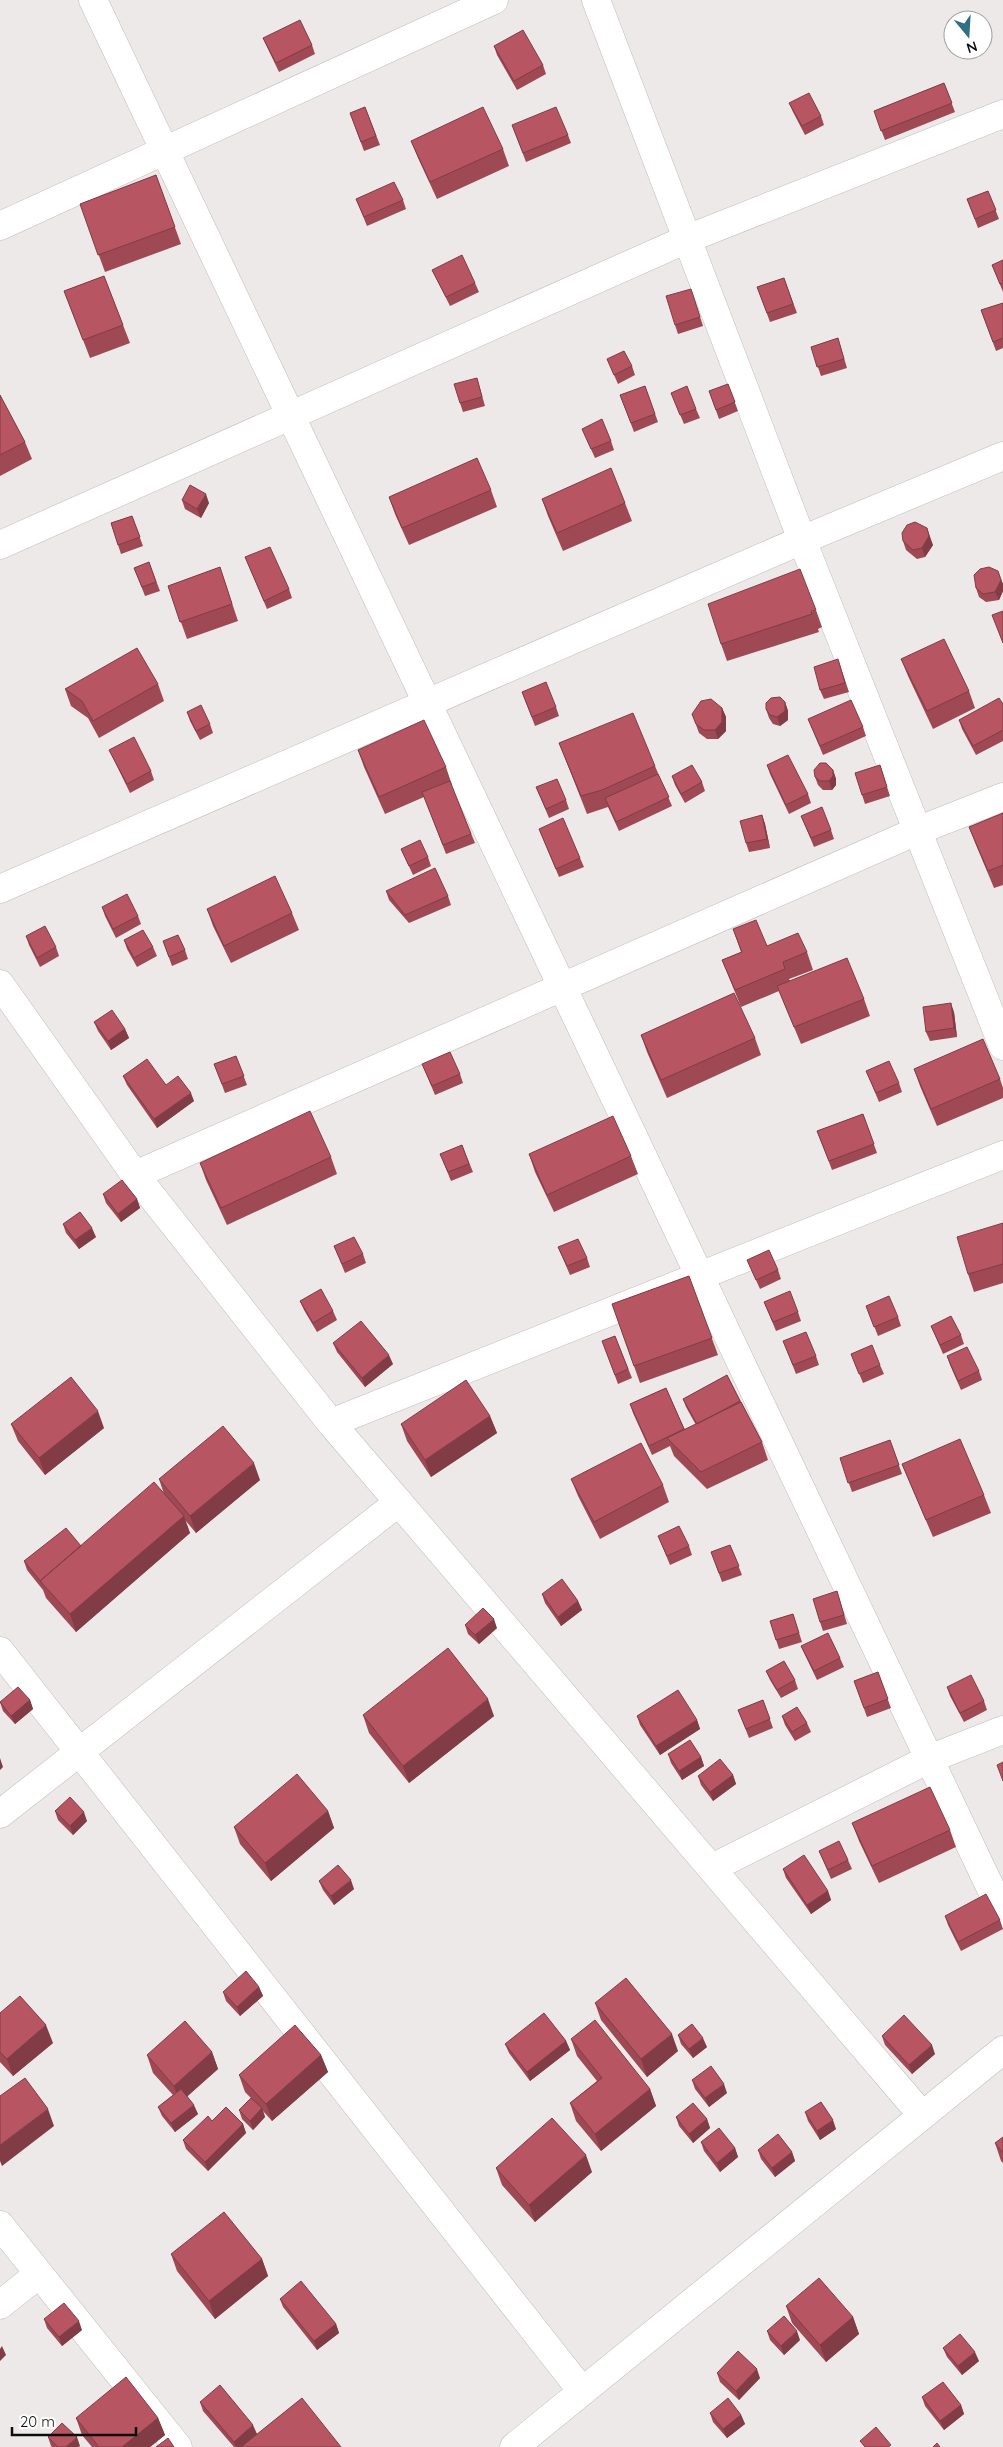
<svg xmlns="http://www.w3.org/2000/svg" width="1003" height="2447" font-family="Quicksand,sans-serif">
	<style>
		.lines { fill: none; stroke-linecap: round; stroke-linejoin: round }
		.minor-casing { stroke: #c0bcbc; stroke-width: 29 }
		.major-casing { stroke: #c0bcbc; stroke-width: 29 }
		.minor { stroke: #fff; stroke-width: 28 }
		.major { stroke: #fff; stroke-width: 28 }
		.wall { fill: #9e4954 }
		.shaded-wall { fill: #813c45 }
		.building { fill: #b85562; stroke: #813c45 }
	</style>
	<rect width="100%" height="100%" fill="#ede9e9"/>
	<g class="lines">
		<g class="minor-casing">
			<path id="minor" d="M93,0L1003,1914
				M0,226L494,0
				M1003,456L802,540L1003,1046
				M0,545L687,239L1003,114
				M0,984L135,1175L331,1423L922,2115
				M135,1175L917,831L1003,797
				M331,1423L1003,1155
				M0,1651L582,2391
				M0,1814L399,1502
				M712,1868L929,1759L1003,1730
				M0,2225L178,2447
				M0,2305L39,2274
				M514,2447L1003,2050"/>
		</g>
		<g class="major-casing">
			<path id="major" d="M0,889L802,540L596,0"/>
		</g>
		<use href="#minor" class="minor"/>
		<use href="#major" class="major"/>
	</g>
	<path class="wall" d="M263,38L312,45L315,54L279,72L267,47Z
		M494,46L543,65L546,74L517,90L497,55Z
		M944,83L955,112L885,140L874,111Z
		M789,103L821,116L824,125L805,135L793,112Z
		M365,107L380,145L364,151L350,113Z
		M512,125L568,135L571,143L526,162Z
		M411,141L503,149L509,166L437,199L418,158Z
		M156,175L181,244L105,272L80,204Z
		M988,191L999,219L978,228L967,199Z
		M356,199L403,200L406,209L367,226Z
		M1003,260V292L992,265Z
		M432,270L475,283L479,292L450,306Z
		M104,276L130,343L90,358L64,291Z
		M784,278L797,313L770,322L757,287Z
		M694,298L703,326L678,334L675,325Z
		M1003,303V348L996,351L981,310Z
		M838,338L847,368L821,376L811,347Z
		M607,359L632,366L635,375L618,384Z
		M477,378L485,406L463,412L460,403Z
		M728,384L738,411L719,419L709,391Z
		M645,386L658,422L634,432L620,395Z
		M671,393L696,409L700,418L684,424Z
		M0,395L25,442L32,459L0,476Z
		M582,429L611,441L614,450L595,458Z
		M491,490L497,507L409,545L395,514L389,497Z
		M542,499L625,503L632,521L563,551L548,516Z
		M182,500L209,503L201,518L185,509Z
		M132,516L143,546L121,554L111,523Z
		M903,541L933,545L925,557L917,559L906,550Z
		M245,557L289,589L292,598L267,609Z
		M149,562L160,591L145,596L134,568Z
		M220,567L238,621L187,639L168,586Z
		M998,571L1003,584V591L999,600L986,602L979,597L976,588Z
		M816,610L822,627L818,629L819,632L727,661L721,644Z
		M838,659L849,692L824,699L820,690Z
		M901,659L969,691L975,708L933,729L908,676Z
		M158,684L164,701L99,738L88,718L71,706L65,689Z
		M522,692L556,707L559,716L535,726Z
		M785,702L788,711V720L780,726L773,724L769,718L766,709Z
		M1003,704V741L976,755L962,729L959,720Z
		M722,708L726,717V731L718,739H707L699,733L692,714Z
		M187,712L210,724L213,733L200,740L190,721Z
		M808,719L863,727L866,736L823,755Z
		M559,743L655,766L672,806L619,831L608,807L587,814Z
		M109,750L151,771L154,780L130,793L113,758Z
		M358,750L446,767L452,785H451L475,843L446,854L424,797L385,814L364,767Z
		M767,765L808,794L811,803L789,814L770,774Z
		M880,765L890,796L865,804L855,773Z
		M833,770L836,779V785L832,790H823L818,785L815,777Z
		M672,776L702,782L705,791L685,803L675,785Z
		M536,787L566,800L569,809L549,818Z
		M1003,813V885L994,888L976,845L969,827Z
		M762,815L765,824L770,848L749,852L746,843Z
		M801,816L831,830L834,839L814,847Z
		M539,829L580,858L584,867L559,877Z
		M401,849L428,857L431,866L413,875Z
		M386,891L448,896L451,905L409,923L389,900Z
		M102,907L138,916L141,924L116,938L105,916Z
		M207,909L292,913L299,930L231,963L213,926Z
		M733,929L767,946L807,952L813,970L789,979L790,981L864,999L870,1016L801,1044L779,991L741,1007L722,960L741,952Z
		M26,936L56,947L59,956L40,967L29,945Z
		M124,940L153,947L157,956L137,967L127,949Z
		M163,941L185,950L188,959L172,966Z
		M954,1012L957,1037L930,1041L926,1032Z
		M94,1022L125,1029L129,1038L111,1050L98,1031Z
		M641,1035L755,1038L761,1055L667,1098L647,1052Z
		M236,1056L247,1085L225,1093L214,1064Z
		M422,1064L460,1074L463,1083L435,1095Z
		M914,1069L1000,1079L1003,1088V1098L937,1126L920,1086Z
		M866,1071L899,1083L902,1092L879,1102Z
		M123,1076L166,1085L194,1101L157,1128L127,1085Z
		M863,1114L877,1153L832,1170L817,1131Z
		M462,1145L473,1172L451,1181L440,1154Z
		M529,1154L631,1156L638,1174L554,1212L535,1172Z
		M331,1157L337,1174L227,1225L206,1180L200,1163Z
		M103,1194L137,1199L140,1208L121,1222L106,1203Z
		M1003,1223V1283L974,1292L968,1274Z
		M63,1224L96,1237L79,1249L66,1233Z
		M334,1246L363,1254L366,1263L345,1273Z
		M558,1247L587,1258L590,1267L570,1275Z
		M747,1260L778,1270L781,1279L760,1289Z
		M689,1276L718,1355L640,1383L612,1304Z
		M300,1301L333,1311L337,1320L317,1332L304,1310Z
		M764,1302L798,1312L801,1321L776,1331Z
		M866,1306L898,1317L901,1326L878,1336Z
		M931,1326L961,1335L964,1344L943,1354Z
		M615,1336L632,1378L618,1384L602,1341Z
		M783,1341L816,1356L819,1365L796,1374Z
		M333,1343L393,1364L365,1387L337,1352Z
		M851,1354L880,1365L884,1374L863,1383Z
		M947,1356L979,1371L982,1380L961,1390L950,1365Z
		M727,1375L762,1442L768,1460L707,1489L674,1456L670,1446L652,1455L633,1413L630,1404L666,1388L685,1430L696,1425L686,1407L683,1399Z
		M490,1416L497,1433L431,1477L407,1441L401,1424Z
		M11,1424L104,1428L45,1475L18,1441Z
		M890,1440L902,1474L852,1492L840,1458Z
		M902,1464L984,1495L991,1513L933,1537L909,1481Z
		M159,1479L260,1480L196,1533L185,1520L190,1533L76,1632L46,1598L43,1590L27,1570L24,1561L81,1546L164,1494Z
		M571,1479L663,1485L669,1502L600,1539L578,1496Z
		M658,1536L689,1546L692,1555L670,1565Z
		M730,1545L742,1575L722,1582L711,1552Z
		M837,1591L847,1624L823,1631L820,1622Z
		M542,1594L578,1601L582,1610L561,1626L545,1603Z
		M793,1614L802,1642L779,1649L770,1621Z
		M465,1625L497,1628L479,1644L468,1634Z
		M801,1646L840,1658L844,1667L817,1680L805,1655Z
		M766,1671L795,1680L798,1689L781,1698L770,1680Z
		M878,1672L891,1708L867,1717L854,1681Z
		M947,1687L984,1701L987,1710L964,1722L950,1696Z
		M30,1700L33,1709L15,1724L3,1711L0,1702Z
		M763,1700L773,1728L749,1738L738,1710Z
		M363,1715L494,1716L409,1783L369,1733Z
		M637,1716L697,1720L700,1729L660,1755L640,1725Z
		M782,1716L807,1723L811,1732L795,1741L785,1725Z
		M668,1754L701,1757L704,1766L682,1780L671,1763Z
		M733,1775L736,1784L713,1801L701,1785L698,1776Z
		M55,1811L87,1821L73,1835L58,1820Z
		M328,1811L334,1828L271,1881L240,1844L234,1827Z
		M852,1823L950,1830L956,1847L879,1883L859,1841Z
		M819,1851L848,1860L852,1869L831,1879Z
		M783,1869L828,1891L831,1900L811,1914L786,1878Z
		M319,1881L354,1889L334,1905L323,1890Z
		M945,1916L1000,1920L1003,1929L961,1951L948,1925Z
		M259,1987L263,1996L240,2016L226,2001L223,1992Z
		M595,2003L678,2051L647,2077L601,2020Z
		M0,2013L53,2043L13,2076L0,2062Z
		M678,2035L707,2047L693,2058L681,2044Z
		M882,2036L935,2054L912,2074L885,2045Z
		M571,2039L650,2089L656,2106L601,2151L576,2121L570,2103L597,2081L577,2056Z
		M566,2041L570,2050L530,2081L509,2053L505,2044Z
		M212,2052L218,2069L187,2096L198,2114L175,2132L162,2116L158,2107L173,2095L153,2073L147,2055Z
		M321,2055L328,2072L272,2121L263,2111L265,2117L253,2130L242,2119L239,2110L251,2098L245,2092L239,2075Z
		M692,2080L727,2093L709,2107L695,2089Z
		M805,2112L836,2129L820,2140L808,2121Z
		M676,2117L707,2119L710,2128L693,2143L679,2126Z
		M243,2124L246,2133L208,2171L186,2149L183,2140Z
		M1003,2137V2163L1001,2161L995,2143Z
		M701,2142L735,2148L738,2157L720,2172L704,2151Z
		M758,2150L792,2152L795,2161L775,2177L761,2159Z
		M496,2168L592,2172L535,2222L502,2185Z
		M171,2254L262,2259L268,2276L215,2319L177,2271Z
		M280,2299L336,2324L339,2333L317,2350L283,2307Z
		M786,2306L853,2317L859,2334L826,2362L792,2323Z
		M44,2319L82,2330L62,2346L47,2328Z
		M767,2331L800,2340L784,2355L770,2340Z
		M943,2348L979,2361L962,2375L947,2357Z
		M717,2373L760,2378L739,2400L720,2382Z
		M922,2397L961,2405L964,2414L944,2430L925,2406Z
		M200,2402L257,2434L341,2447H234L203,2411Z
		M710,2413L741,2415L745,2424L727,2438L713,2422Z
		M76,2418H158L165,2435L150,2447H92L82,2435Z
		M48,2437L80,2446L78,2447H52L51,2446Z"/>
	<path class="shaded-wall" d="M206,494L209,503L201,518L197,509Z
		M927,528L933,545L925,557L922,548Z
		M1001,580L1003,584V591L999,600L995,592Z
		M785,702L788,711V720L780,726L777,717Z
		M722,708L726,717V731L718,739L715,730Z
		M833,770L836,779V785L832,790L829,781Z
		M762,815L765,824L770,848L767,839Z
		M951,1003L954,1012L957,1037L954,1028Z
		M125,1029L129,1038L111,1050L108,1041Z
		M191,1093L194,1101L157,1128L154,1119Z
		M137,1199L140,1208L121,1222L118,1214Z
		M92,1228L96,1237L79,1249L75,1240Z
		M389,1355L393,1364L365,1387L362,1378Z
		M98,1411L104,1428L45,1475L39,1458Z
		M490,1416L497,1433L431,1477L425,1460Z
		M254,1463L260,1480L196,1533L190,1516Z
		M184,1516L190,1533L76,1632L70,1614Z
		M578,1601L582,1610L561,1626L558,1617Z
		M494,1619L497,1628L479,1644L475,1635Z
		M488,1699L494,1716L409,1783L403,1766Z
		M30,1700L33,1709L15,1724L11,1716Z
		M697,1720L700,1729L660,1755L656,1746Z
		M701,1757L704,1766L682,1780L679,1771Z
		M0,1758L3,1767L0,1770Z
		M733,1775L736,1784L713,1801L710,1792Z
		M328,1811L334,1828L271,1881L265,1863Z
		M84,1812L87,1821L73,1835L70,1826Z
		M351,1880L354,1889L334,1905L331,1896Z
		M828,1891L831,1900L811,1914L807,1905Z
		M259,1987L263,1996L240,2016L237,2007Z
		M46,2025L53,2043L13,2076L7,2059Z
		M672,2034L678,2051L647,2077L641,2059Z
		M703,2038L707,2047L693,2058L689,2049Z
		M566,2041L570,2050L530,2081L527,2072Z
		M932,2045L935,2054L912,2074L909,2065Z
		M212,2052L218,2069L180,2103L174,2086Z
		M321,2055L328,2072L272,2121L266,2104Z
		M724,2084L727,2093L709,2107L705,2098Z
		M650,2089L656,2106L601,2151L595,2134Z
		M194,2105L198,2114L175,2132L171,2123Z
		M262,2108L265,2117L253,2130L250,2121Z
		M48,2109L54,2126L2,2166L0,2161V2145Z
		M707,2119L710,2128L693,2143L689,2134Z
		M833,2120L836,2129L820,2140L817,2131Z
		M243,2124L246,2133L208,2171L205,2162Z
		M735,2148L738,2157L720,2172L717,2163Z
		M792,2152L795,2161L775,2177L772,2168Z
		M586,2155L592,2172L535,2222L529,2205Z
		M262,2259L268,2276L215,2319L209,2301Z
		M853,2317L859,2334L826,2362L820,2345Z
		M79,2321L82,2330L62,2346L59,2337Z
		M336,2324L339,2333L317,2350L314,2341Z
		M797,2331L800,2340L784,2355L781,2346Z
		M2,2346L6,2355L0,2361V2349Z
		M975,2352L979,2361L962,2375L958,2366Z
		M757,2369L760,2378L739,2400L736,2391Z
		M961,2405L964,2414L944,2430L940,2421Z
		M741,2415L745,2424L727,2438L723,2429Z
		M158,2418L165,2435L150,2447H122Z
		M253,2425L257,2434L242,2447H236L234,2442Z
		M77,2437L80,2446L78,2447H66Z"/>
	<path class="building" d="M300,20L312,45L276,63L263,38Z
		M523,30L543,65L514,81L494,46Z
		M944,83L952,103L881,131L874,111Z
		M809,93L821,116L802,126L789,103Z
		M365,107L376,136L361,142L350,113Z
		M483,107L503,149L430,182L411,141Z
		M556,107L568,135L523,153L512,125Z
		M156,175L175,227L98,255L80,204Z
		M394,182L403,200L364,217L356,199Z
		M988,191L996,210L975,219L967,199Z
		M462,255L475,283L446,297L432,270Z
		M1003,260V283L1000,284L992,265Z
		M104,276L123,325L83,340L64,291Z
		M784,278L793,304L767,313L757,287Z
		M691,289L700,317L675,325L666,296Z
		M1003,303V338L993,342L981,310Z
		M838,338L844,359L817,367L811,347Z
		M624,351L632,366L614,375L607,359Z
		M477,378L482,397L460,403L454,384Z
		M728,384L735,402L716,410L709,391Z
		M645,386L655,414L631,423L620,395Z
		M687,386L696,409L680,415L671,393Z
		M0,395L25,442L0,455Z
		M602,419L611,441L591,449L582,429Z
		M477,458L491,490L402,528L389,497Z
		M611,468L625,503L557,533L542,499Z
		M190,485L206,494L197,509L182,500Z
		M132,516L140,537L118,545L111,523Z
		M915,522L927,528L929,536L922,548L913,550L903,541L902,533L907,525Z
		M270,547L289,589L264,601L245,557Z
		M149,562L156,582L142,587L134,568Z
		M220,567L232,604L180,622L168,586Z
		M989,567L998,571L1001,580L995,592L983,594L976,588L974,575L980,569Z
		M800,569L816,610L811,611L812,614L721,644L708,604Z
		M1003,611V643L992,615Z
		M944,639L969,691L927,711L901,659Z
		M137,648L158,684L93,721L82,701L65,689Z
		M838,659L845,683L820,690L814,667Z
		M546,682L556,707L532,717L522,692Z
		M780,697L785,702V711L777,717L770,715L766,709V703L771,698Z
		M999,698L1003,704V730L973,746L959,720Z
		M711,699L722,708V722L715,730H704L696,724L692,714L701,701Z
		M851,700L863,727L820,746L808,719Z
		M201,705L210,724L196,731L187,712Z
		M633,713L655,766L602,790L581,796L559,743Z
		M424,720L446,767L379,797L358,750Z
		M134,737L151,771L127,784L109,750Z
		M788,755L808,794L786,805L767,765Z
		M820,763H826L833,770V776L829,781H820L815,777L814,770Z
		M692,765L702,782L681,794L672,776Z
		M880,765L887,787L862,795L855,773Z
		M658,774L669,797L616,822L605,798Z
		M557,779L566,800L546,809L536,787Z
		M450,781L471,834L443,845L422,792Z
		M822,807L831,830L811,838L801,816Z
		M1003,813V865L988,871L969,827Z
		M762,815L767,839L746,843L740,821Z
		M563,818L580,858L556,869L539,829Z
		M420,840L428,857L409,866L401,849Z
		M435,868L448,896L405,915L386,891Z
		M275,876L292,913L224,946L207,909Z
		M127,894L138,916L113,929L102,907Z
		M756,920L767,946L798,933L807,952L783,962L785,969L735,990L722,960L742,952L733,929Z
		M45,926L56,947L37,958L26,936Z
		M143,930L153,947L134,958L124,940Z
		M178,935L185,950L169,957L163,941Z
		M847,958L864,999L794,1027L777,986Z
		M734,993L755,1038L661,1080L641,1035Z
		M951,1003L954,1028L926,1032L923,1007Z
		M112,1010L125,1029L108,1041L94,1022Z
		M983,1039L1000,1079L931,1109L914,1069Z
		M450,1052L460,1074L432,1086L422,1064Z
		M236,1056L244,1076L222,1084L214,1064Z
		M147,1059L166,1085L178,1076L191,1093L154,1119L123,1076Z
		M889,1061L899,1083L876,1093L866,1071Z
		M310,1111L331,1157L221,1208L200,1163Z
		M863,1114L874,1144L829,1161L817,1131Z
		M613,1116L631,1156L547,1195L529,1154Z
		M462,1145L469,1164L448,1172L440,1154Z
		M122,1180L137,1199L118,1214L103,1194Z
		M80,1212L92,1228L75,1240L63,1224Z
		M1003,1223V1264L968,1274L957,1237Z
		M354,1237L363,1254L342,1264L334,1246Z
		M578,1239L587,1258L567,1266L558,1247Z
		M769,1250L778,1270L756,1280L747,1260Z
		M689,1276L712,1338L634,1366L612,1304Z
		M321,1289L333,1311L313,1323L300,1301Z
		M790,1291L798,1312L773,1322L764,1302Z
		M889,1296L898,1317L874,1327L866,1306Z
		M951,1316L961,1335L940,1345L931,1326Z
		M361,1321L389,1355L362,1378L333,1343Z
		M806,1332L816,1356L793,1365L783,1341Z
		M615,1336L628,1369L615,1375L602,1341Z
		M872,1345L880,1365L859,1374L851,1354Z
		M967,1347L979,1371L958,1381L947,1356Z
		M727,1375L740,1401L697,1424L683,1399Z
		M71,1377L98,1411L39,1458L11,1424Z
		M466,1380L490,1416L425,1460L401,1424Z
		M666,1388L684,1429L649,1446L630,1404Z
		M741,1402L762,1442L701,1472L667,1438Z
		M223,1426L254,1463L190,1516L159,1479Z
		M960,1439L984,1495L926,1520L902,1464Z
		M890,1440L899,1465L848,1483L840,1458Z
		M641,1443L663,1485L594,1522L571,1479Z
		M154,1482L184,1516L70,1614L40,1581Z
		M679,1526L689,1546L667,1556L658,1536Z
		M66,1528L81,1546L40,1581L42,1583L24,1561Z
		M730,1545L739,1566L719,1573L711,1552Z
		M562,1579L578,1601L558,1617L542,1594Z
		M837,1591L844,1615L820,1622L813,1599Z
		M483,1608L494,1619L475,1635L465,1625Z
		M793,1614L799,1633L776,1640L770,1621Z
		M828,1633L840,1658L814,1671L801,1646Z
		M448,1648L488,1699L403,1766L363,1715Z
		M784,1661L795,1680L777,1690L766,1671Z
		M878,1672L888,1699L864,1708L854,1681Z
		M971,1675L984,1701L960,1713L947,1687Z
		M18,1687L30,1700L11,1716L0,1702Z
		M678,1690L697,1720L656,1746L637,1716Z
		M763,1700L770,1719L746,1729L738,1710Z
		M797,1707L807,1723L792,1732L782,1716Z
		M690,1740L701,1757L679,1771L668,1754Z
		M720,1759L733,1775L710,1792L698,1776Z
		M1003,1762V1781L997,1765Z
		M297,1774L328,1811L265,1863L234,1827Z
		M930,1787L950,1830L872,1866L852,1823Z
		M70,1797L84,1812L70,1826L55,1811Z
		M839,1841L848,1860L828,1870L819,1851Z
		M804,1855L828,1891L807,1905L783,1869Z
		M338,1865L351,1880L331,1896L319,1881Z
		M986,1894L1000,1920L958,1942L945,1916Z
		M246,1971L259,1987L237,2007L223,1992Z
		M626,1978L672,2034L641,2059L595,2003Z
		M20,1996L46,2025L7,2059L0,2052V2013Z
		M544,2013L566,2041L527,2072L505,2044Z
		M904,2015L932,2045L909,2065L882,2036Z
		M595,2020L650,2089L595,2134L570,2103L602,2078L571,2039Z
		M185,2021L212,2052L174,2086L147,2055Z
		M692,2024L703,2038L689,2049L678,2035Z
		M295,2025L321,2055L266,2104L239,2075Z
		M711,2066L724,2084L705,2098L692,2080Z
		M25,2078L48,2109L0,2145V2096Z
		M181,2089L194,2105L171,2123L158,2107Z
		M251,2098L262,2108L250,2121L239,2110Z
		M821,2102L833,2120L817,2131L805,2112Z
		M693,2103L707,2119L689,2134L676,2117Z
		M226,2107L243,2124L205,2162L183,2140L208,2116L212,2121Z
		M552,2118L586,2155L529,2205L496,2168Z
		M719,2128L735,2148L717,2163L701,2142Z
		M778,2134L792,2152L772,2168L758,2150Z
		M1003,2137V2153L995,2143Z
		M224,2212L262,2259L209,2301L171,2254Z
		M819,2278L853,2317L820,2345L786,2306Z
		M301,2281L336,2324L314,2341L280,2299Z
		M64,2303L79,2321L59,2337L44,2319Z
		M784,2316L797,2331L781,2346L767,2331Z
		M960,2334L975,2352L958,2366L943,2348Z
		M738,2351L757,2369L736,2391L717,2373Z
		M126,2377L158,2418L122,2447H99L76,2418Z
		M943,2382L961,2405L940,2421L922,2397Z
		M220,2385L253,2425L234,2442L200,2402Z
		M302,2398L341,2447H241Z
		M728,2398L741,2415L723,2429L710,2413Z
		M62,2423L77,2437L66,2447H58L48,2437Z
		M876,2427L891,2445L888,2447H865L860,2441Z
		M168,2438L174,2447H156Z
		M937,2443L940,2447H933Z"/>
	<g transform="translate(968 35) rotate(162)"><circle r="24" fill="#ffffff" stroke="#9f9f9f"/>
	<path d="M0-4L9 19L0 12L-9 19Z" fill="#306f84"/>
	<text y="-8" font-size="14" font-weight="bold" text-anchor="middle" fill="#0f0e0e">N</text>
	</g>
	<path d="M12 2427v8h124v-8" fill="none" stroke="#0f0e0e" stroke-width="2.5"/>
	<text x="20" y="2427" font-size="15" fill="#0f0e0e" stroke="#ffffff" stroke-width="4" paint-order="stroke">20 m</text>
</svg>
